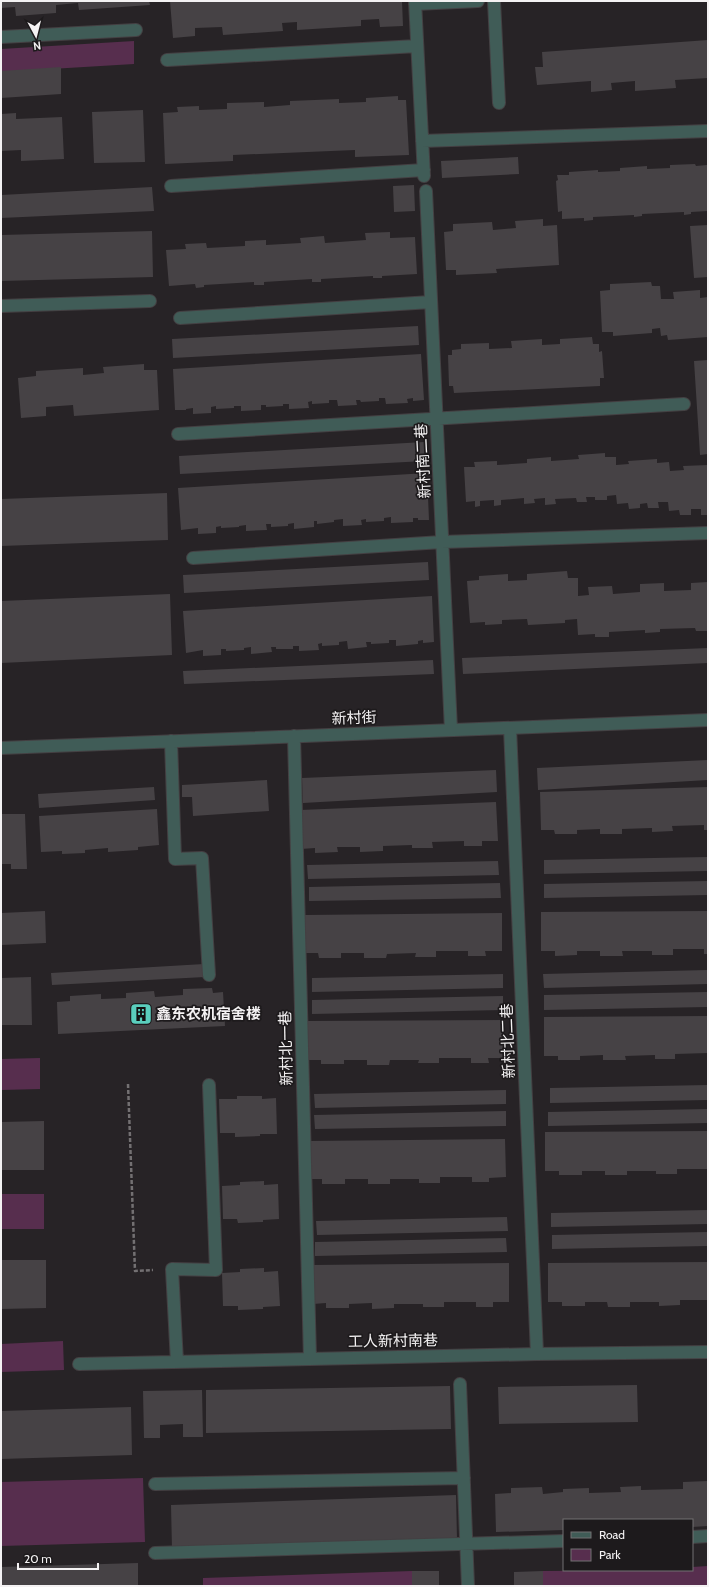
<svg xmlns="http://www.w3.org/2000/svg" width="709" height="1587" font-family="Cabin,'Noto Sans SC',sans-serif">
	<style>
		.green { fill: #572e4e }
		.building { fill: #464245 }
		.lines { fill: none; stroke-linecap: round; stroke-linejoin: round }
		.minor-casing { stroke: #444043; stroke-width: 14 }
		.path { stroke: #737072; stroke-width: 2.5; stroke-dasharray: 4 2; stroke-linecap: butt }
		.minor { stroke: #405c57; stroke-width: 12 }
		.labels { text-anchor: middle; stroke-width: 3.5; stroke-linejoin: round; paint-order: stroke }
		.street-label { font-size: 15px; fill: #f4f2f3; stroke: #1d1a1c }
		.poi-label { font-size: 15px; font-weight: bold; fill: #f4f2f3; stroke: #1d1a1c; text-anchor: start }
	</style>
	<rect width="100%" height="100%" fill="#272326"/>
	<path class="green" d="M134,41V64L1,72V49Z
		M40,1058V1089L1,1090V1059Z
		M1,1194H44V1229H1Z
		M63,1341L64,1370L1,1372V1344Z
		M143,1478L145,1542L1,1546V1482Z
		M708,1566V1586H543V1571L692,1570V1567Z
		M412,1571V1586H203V1578Z"/>
	<path class="building" d="M1,1H149L150,5L79,10L78,3L56,5V13L16,16L15,7L1,8Z
		M170,1H402L403,26L380,27L379,19L361,20V26L297,30V22L282,23L283,31L223,35L222,27L195,28V36L173,38Z
		M708,40V78L675,80L676,88L635,91V81L611,83L612,90L591,92V81L537,85L535,67H543L542,52Z
		M61,67V94L1,98V71Z
		M398,96V100H406L409,155L355,157V150L233,155V161L165,164L163,113L178,112L177,107L199,106V110L227,109V103L264,102V107L290,105V101L339,99V103L366,102V98Z
		M143,110L145,162L94,163L92,112Z
		M16,113V119L62,117L64,159L21,161V150L1,151V114Z
		M518,157L519,174L442,178L441,161Z
		M695,164L696,166L707,165L708,211L691,212V214L684,215V212L642,214V216L634,217V215L593,217V220L584,221V218L562,219V211L558,212L556,181L558,180L557,175H569V172L598,170V172L620,171V168L647,166V169L670,168V165Z
		M414,185L415,211L394,212L393,186Z
		M152,187L154,211L1,218V195Z
		M543,219V226L557,225L559,265L496,269L497,273L456,275V270H446L444,232L453,231V224L492,222L493,230L516,228L515,221Z
		M708,225V277L694,278L690,226Z
		M152,231L153,277L1,281V235Z
		M390,232V238L415,237L417,274L382,276V278H373V276L321,279V282H312V279L264,282V285H254V282L204,285V287L196,288L195,284L169,286L166,250L186,249L185,244L206,243L207,248L245,246V241L266,240V245L301,243L300,238L324,236L325,243L366,240L365,233Z
		M651,282L652,286H660L661,299H674L673,292L700,290V298L708,297V337L668,340L667,335L661,336L660,328L652,329V333L613,336V332H602L600,291L610,290V284Z
		M418,326L419,345L173,358L172,339Z
		M592,337L593,344H599V352L602,351L604,378H600V386L454,393L453,386H449L448,355H452V350L461,349V344L489,343V349L512,348L511,341L542,339V345L560,344V339Z
		M421,354L424,400L413,401V398L407,399L408,403L386,404L385,398H379V401L361,402L360,400H356L357,405L338,406L337,400H329V403L312,404V401L308,402L309,408L289,409V404H283V406L266,407V405H261V410L241,411V406H234V408L216,409V406L211,407V413L193,414V408L186,409V410H175L173,369Z
		M708,360V454L700,455L694,361Z
		M144,364V370H157L159,410L74,416L73,405L46,407V416L21,418L18,378L36,376V371L83,368V375L104,373L103,367Z
		M424,442L425,461L180,474L179,456Z
		M605,453V457H616V465L629,464L628,461L657,459V463L669,462L670,471L684,470L683,466L708,465V515H701V509H691V515H680L679,510L669,511L668,502H658L659,508H648L647,503L640,504V508L629,509L628,503L617,504L616,495L607,496V500H595V497H586L587,502H577L576,498L555,499L556,504L545,505V498L534,499L535,503L524,504V498L501,500V505L494,506V500L480,501V506L475,507V501L466,502L464,467H475L474,462L497,461V465L527,463V459L551,457V461L579,459L578,455Z
		M427,473L429,520H418V518H413V522L391,523V517L384,518V521L366,522V519L361,520L362,525L343,526V519L334,520V522L317,524V521H314V527L294,529V523L288,524V526L271,527V524H266L267,530L246,531V525L239,526V527L221,528V526L216,527V533L198,534V528L181,530L178,488Z
		M167,493L168,540L1,546V499Z
		M428,562L429,580L184,593L183,575Z
		M567,571L568,578H578V596L589,595L588,587L612,586L613,594L640,592V584L664,583V591L691,590V583L708,582V631H696L695,628L660,629V632L645,633V630L609,632V637H595V634L578,635L577,619L565,620V623L528,625L527,619L502,620V624L485,625V622L470,623L467,581L479,580V576L508,574V581L527,580V574Z
		M170,594L172,655L1,663V601Z
		M432,596L434,642L423,643V640L418,641V644L396,646V640H389V643L371,644V642H366L367,647L348,649L347,641L339,642V645L322,646V643L318,644L319,650L299,651V646H293V649H276V647H271L272,652L251,654V647L244,648V650L226,651V649H221V655L203,656V650L186,653L183,611Z
		M708,648V663L463,674L462,658Z
		M433,660L434,674L184,684L183,671Z
		M708,760V780L538,790L537,768Z
		M496,770L497,792L303,803L302,778Z
		M267,780L269,811L193,816L192,797H182V785Z
		M154,787L155,800L39,808L38,794Z
		M708,787V830H704V825L672,826L673,831L652,832V828L622,829V834H600V829L577,830V834H555L554,830H541L540,792Z
		M496,802L498,841H482V846H464V841L432,842L433,848H412V845L383,846V851L360,852V847H337L338,852L315,853V848L301,849L300,810Z
		M157,809L159,845L138,847V850L108,852V848L85,850V853L62,854V851L41,852L39,816Z
		M1,814H25L27,869H11V864H1Z
		M708,857V871L544,874V860Z
		M498,861L499,875L308,879L307,865Z
		M708,881V895L544,898V884Z
		M500,883L501,898L309,901V887Z
		M45,911L46,943L1,945V913Z
		M708,911V954H704V949H673V955H652V951H622L623,956H600V951H577V955L555,956V951H541V912Z
		M502,913V951H485L486,956H468V951H436V957H415L416,953L387,954L386,958H364V953H341V958H319L318,953H305V915Z
		M204,964L205,977L52,985L51,973Z
		M708,970V984L544,988L543,974Z
		M503,974V988L312,992V978Z
		M31,977L32,1025H1V978Z
		M212,988L213,993L223,992L225,1026L58,1034L57,1002L70,1001V996L101,994V999L126,998V993L154,991L155,997L183,995V989Z
		M708,992V1007L544,1010V995Z
		M503,996V1010L312,1014V1000Z
		M708,1016V1053L675,1054V1059H655V1055L625,1056L626,1060H603V1055L580,1056V1060H558V1056H544V1017Z
		M505,1020V1058H488L489,1063H471V1058H439V1063H418L419,1060H390L389,1065H367V1060H344V1064H321V1060H308V1021Z
		M708,1085V1100L550,1103V1088Z
		M506,1090V1104L315,1108L314,1094Z
		M237,1096H262V1099L276,1098L277,1134H260V1136L235,1137V1133H220L219,1099H237Z
		M708,1109V1123L548,1126V1112Z
		M506,1111V1126L315,1129L314,1115Z
		M44,1121V1170H1V1122Z
		M708,1131V1169H677V1174H656V1171H627V1175H605V1171H582V1175H559V1171H545V1132Z
		M505,1139L506,1177L489,1178V1182H472V1177H440V1183H419V1179H390V1184H368V1179H345V1184H322V1179H309V1141Z
		M264,1181V1185L278,1184L279,1219L263,1220V1222L238,1223L237,1219H223L222,1186L240,1185V1182Z
		M708,1210V1224L551,1227V1213Z
		M507,1217L508,1231L317,1235L316,1221Z
		M708,1232V1246L552,1249V1235Z
		M506,1238L507,1252L315,1256V1242Z
		M1,1260H46V1308L1,1309Z
		M708,1262V1300H680V1305L659,1306V1302H630V1307H608L607,1302H585V1306H562V1302H548V1263Z
		M509,1263V1302H493V1307H476V1302H444V1307H423V1304H394V1308L372,1309V1303L349,1304V1308H326V1303L313,1304L312,1265Z
		M264,1268V1272L278,1271L280,1306L263,1307V1309L238,1310V1306H223L222,1273L240,1272V1269Z
		M637,1385L638,1422L499,1424L498,1387Z
		M450,1386L451,1429L206,1433V1390Z
		M202,1390L203,1437H183V1424L160,1425V1438H144L143,1391Z
		M131,1407L132,1455L1,1459V1411Z
		M708,1481V1526L692,1527V1520H564V1530L496,1532L495,1494L511,1493V1488L542,1487L543,1494L563,1492V1489L589,1488V1493L621,1492L620,1487L641,1486V1490L683,1489V1482Z
		M456,1495L457,1539L172,1549L171,1505Z
		M138,1563V1586H1V1567Z
		M412,1571H439V1586H412Z
		M543,1571V1586H514V1572Z"/>
	<g class="lines">
		<g class="minor-casing">
			<path id="minor" d="M415,1L424,176
				M494,1L499,103
				M415,4L478,1
				M1,37L136,30
				M167,60L417,46
				M422,141L708,131
				M171,186L424,170
				M426,191L451,730
				M1,306L150,301
				M180,318L431,302
				M178,434L684,404
				M193,558L442,542L708,533
				M510,728L537,1354
				M294,736L310,1359
				M171,741L175,859L202,858L209,975
				M1,748L708,720
				M177,1362L172,1269L216,1270L209,1085
				M79,1364L537,1354L708,1352
				M460,1384L468,1586
				M155,1484L464,1478
				M692,1537L708,1536
				M155,1553L564,1541"/>
		</g>
		<path class="path" d="M128,1084L135,1271L153,1270"/>
		<use href="#minor" class="minor"/>
	</g>
	<defs>
		<g id="building-square" transform="scale(1.15)"><rect x="-9" y="-9" width="18" height="18" rx="4" fill="#5acebd" stroke="#1d1a1c"/><path d="M-4-6H4V6H1V3H-1V6H-4ZM-2.5-4.3h1.7v1.8h-1.7ZM.8-4.3h1.7v1.8H.8ZM-2.5-1h1.7V.8h-1.7ZM.8-1h1.7V.8H.8Z" fill="#111"/></g>
	</defs>
	<g fill-rule="evenodd">
		<use href="#building-square" x="141" y="1014"/>
	</g>
	<g class="labels">
		<g class="street-label">
			<text transform="translate(423 461) rotate(-93)" y="5">新村南二巷</text>
			<text transform="translate(354 718) rotate(-2)" y="5">新村街</text>
			<text transform="translate(508 1041) rotate(-92)" y="5">新村北二巷</text>
			<text transform="translate(286 1048) rotate(-91)" y="5">新村北一巷</text>
			<text transform="translate(393 1341) rotate(-1)" y="5">工人新村南巷</text>
		</g>
		<g class="poi-label">
			<text x="156" y="1019">鑫东农机宿舍楼</text>
		</g>
	</g>
	<rect width="709" height="1587" fill="none" stroke="#f4f2f3" stroke-width="4"/>
	<rect x="563" y="1519" width="130" height="52" fill="#1d1a1c" stroke="#737072"/>
	<rect x="571" y="1532" width="20" height="6" fill="#405c57" stroke="#737072"/>
	<text x="599" y="1539" font-size="12" fill="#f4f2f3">Road</text>
	<rect x="571" y="1549" width="20" height="12" fill="#572e4e" stroke="#737072"/>
	<text x="599" y="1559" font-size="12" fill="#f4f2f3">Park</text>
	<g transform="translate(36 36) rotate(173)" stroke="#1d1a1c" stroke-width="3" paint-order="stroke">
	<path d="M0-3L7 15L0 10L-7 15Z" fill="#f4f2f3"/>
	<text y="-6" font-size="11" font-weight="bold" text-anchor="middle" fill="#f4f2f3">N</text>
	</g>
	<path d="M18 1563v6h80v-6" fill="none" stroke="#f4f2f3" stroke-width="2"/>
	<text x="24" y="1563" font-size="12" fill="#f4f2f3" stroke="#1d1a1c" stroke-width="3" paint-order="stroke">20 m</text>
</svg>
